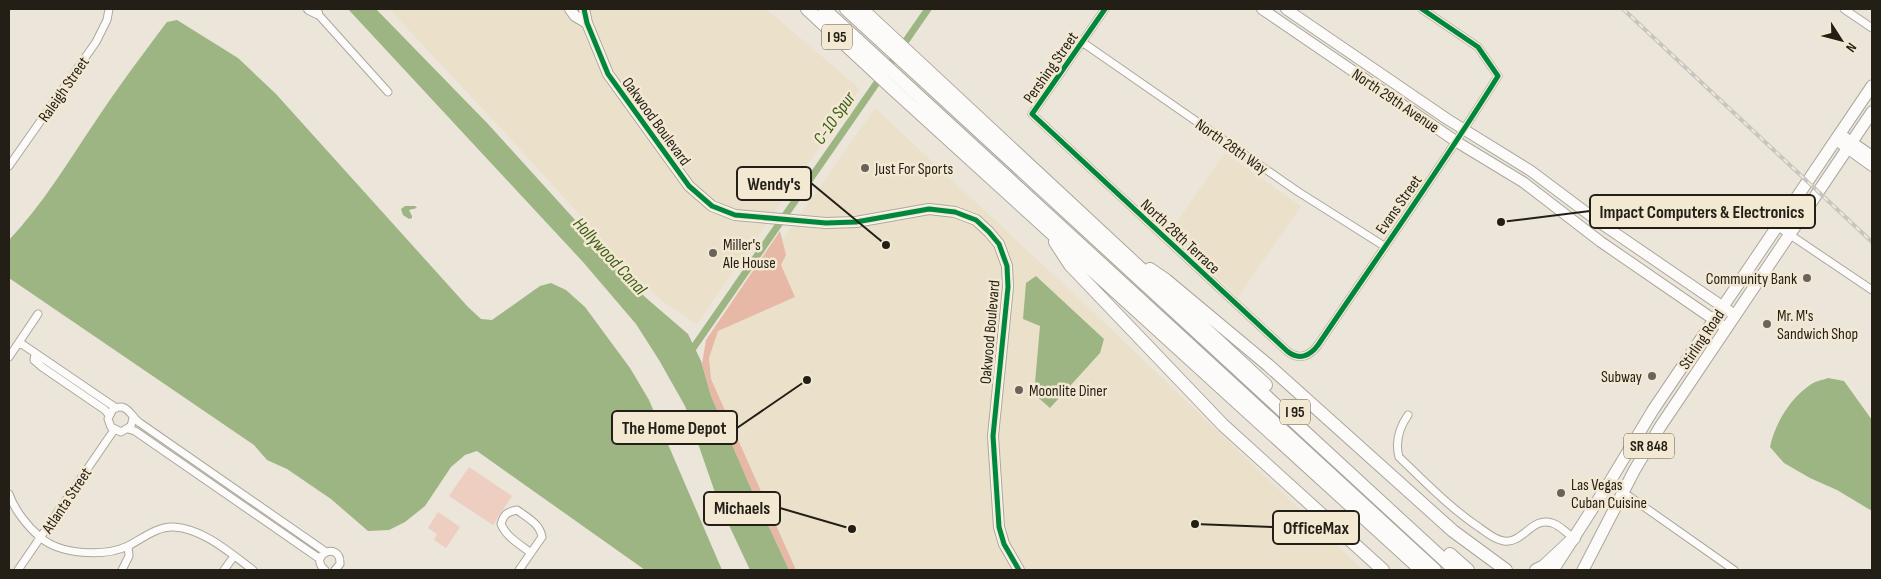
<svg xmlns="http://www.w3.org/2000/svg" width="1881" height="579" font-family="'Sofia Sans Condensed',sans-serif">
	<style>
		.built { fill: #ebe1cb }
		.green { fill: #edcec0 }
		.forest { fill: #e6b8a5 }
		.water { fill: #9db582 }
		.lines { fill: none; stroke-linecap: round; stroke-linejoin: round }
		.canal { stroke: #9db582; stroke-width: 7 }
		.street-casing { stroke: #aba79e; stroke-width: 9 }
		.secondary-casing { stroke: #aba79e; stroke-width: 12 }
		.primary-casing { stroke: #aba79e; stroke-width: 13 }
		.highway-casing { stroke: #aba79e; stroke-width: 14 }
		.street { stroke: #fcfbf9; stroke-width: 7 }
		.secondary { stroke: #fcfbf9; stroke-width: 10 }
		.primary { stroke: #fcfbf9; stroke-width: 11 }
		.highway { stroke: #fcfbf9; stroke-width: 12 }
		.rail-casing { stroke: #c6c5c1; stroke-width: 4 }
		.rail { stroke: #f3e8d2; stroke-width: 2; stroke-dasharray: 5.5; stroke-linecap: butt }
		.cycleway-casing { stroke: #f3e8d2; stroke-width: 8 }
		.cycleway { stroke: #00873e; stroke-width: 5 }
		.poi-dot { fill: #69645b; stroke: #f3e8d2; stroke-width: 2 }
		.labels { text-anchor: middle; stroke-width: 5; stroke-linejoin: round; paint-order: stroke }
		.shield { fill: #f3e8d2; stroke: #615b4f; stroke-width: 1 }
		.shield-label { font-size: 15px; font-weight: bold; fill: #231f17 }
		.street-label { font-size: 16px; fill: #231f17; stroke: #f3e8d2 }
		.poi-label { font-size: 16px; fill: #231f17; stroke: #f3e8d2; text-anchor: start }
		.water-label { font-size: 18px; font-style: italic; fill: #3d601a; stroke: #f3e8d2 }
		.leader { fill: none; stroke: #231f17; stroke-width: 2 }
		.callout-dot { fill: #231f17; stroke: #f3e8d2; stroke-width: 2 }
		.callout { fill: #f3e8d2; stroke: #231f17; stroke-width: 2 }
		.callout-label { font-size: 18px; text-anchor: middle; font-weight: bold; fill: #231f17 }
	</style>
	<rect width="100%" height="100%" fill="#ebe5da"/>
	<path class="built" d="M389,9H766L860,89L697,324L666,304L635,276L510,138Z
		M875,108L1090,309L1363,570H796L711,379L709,358L718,331Z
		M1225,153L1301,206L1238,297L1169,233Z"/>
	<path class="green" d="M469,467L512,496L493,525L449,496Z
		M438,512L460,527L446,548L434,540L437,534L428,528Z"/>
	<path class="forest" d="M780,231L786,255L781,265L795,297L718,331L709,358L711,379L796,570H789L749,484L711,396L702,364L706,340Z"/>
	<path class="water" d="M348,9H376L488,124L645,297L688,334L701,361L711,396L749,484L789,570H750L719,504L685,406L659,360L636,324L583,262Z
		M177,20L238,58L276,94L468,307L481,319L492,320L540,286L551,283L566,290L585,307L630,368L649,400L722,570H645L477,451L465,455L451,467L425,506L405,522L389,530L368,531L331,499L287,469L267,460L254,445L9,278V240C43,204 68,162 95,122C118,87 142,55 167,22Z
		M405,206H415L417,208L409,210L412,216V218L409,219L403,215L401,209Z
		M1036,276L1104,339L1100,353L1050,408L1034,394L1040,326L1023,319L1026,283Z
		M1828,378L1844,381L1872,420V511L1837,490L1810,478L1784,463L1770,447C1775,423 1790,399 1810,385C1815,381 1823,380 1828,378Z"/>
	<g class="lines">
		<path class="canal" d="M689,354L928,9"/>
		<g class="street-casing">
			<path id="street" d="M1105,9L1032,114L1287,351C1299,361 1310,356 1318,345C1378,256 1441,168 1498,76L1478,47L1422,9
				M1844,9L1872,28
				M317,13L388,92
				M1082,42L1297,191L1384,246
				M9,166L96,42L107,20L109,9
				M1777,226L1872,290
				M19,342L116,408
				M35,354L34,360L42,367L105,410L109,415
				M9,357L38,314
				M1408,415C1399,428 1395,442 1399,457C1425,482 1450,508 1480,528C1487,533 1495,540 1504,541C1523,544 1532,516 1552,523C1560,525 1567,534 1574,538
				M133,418L131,426L121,432L111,427L108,419L113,409C128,402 130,416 140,423L326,552
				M128,429L135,431L320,559
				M1623,492L1734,570
				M9,494C14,509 27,526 40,537C60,555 104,557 128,546C142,539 157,526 174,527C204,529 230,553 253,570
				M18,570L114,430
				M122,570L129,556L128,546
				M224,570L234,556
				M325,570C307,555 341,540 340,564L335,570
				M519,570L542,537C540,524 528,518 517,510C507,512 504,514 501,524C507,538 520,544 531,553"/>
		</g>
		<g class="secondary-casing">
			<path id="secondary" d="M309,9L317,13
				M570,9L575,16L587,23
				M584,9L587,23L608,74L689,186L712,206L735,215L826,223L856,222L929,209L955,212L976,220L989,232L999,244L1007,266L1008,287L993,436L999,527L1004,544L1019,570
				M1262,9L1457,142L1523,182L1601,242L1726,328
				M1286,9L1447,119L1531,171L1599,222L1735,315
				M1840,134L1872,156
				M1836,140L1872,166"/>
		</g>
		<g class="primary-casing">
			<path id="primary" d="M1553,570L1609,483L1653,410L1872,86
				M1583,570L1634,471L1660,427L1872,112"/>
		</g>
		<g class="highway-casing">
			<path id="highway" d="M807,9L893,89L1421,570
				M824,9L1435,570
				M846,9L1455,570
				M862,9L1266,385
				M1055,242L1070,265L1223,425L1383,570
				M1150,269L1166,280L1268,365L1453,531L1506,570
				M1450,554L1468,570
				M1536,570L1544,566L1574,538"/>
		</g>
		<use href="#street" class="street"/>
		<use href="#secondary" class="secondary"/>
		<use href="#primary" class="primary"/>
		<use href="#highway" class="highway"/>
		<g class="rail-casing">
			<path id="rail" d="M1623,9L1872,242"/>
		</g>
		<use href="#rail" class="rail"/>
		<g class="cycleway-casing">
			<path id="cycleway" d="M584,9L587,23L608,74L689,186L712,206L735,215L826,223L856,222L929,209L955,212L976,220L989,232L999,244L1007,266L1008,287L993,436L999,527L1004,544L1019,570
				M1105,9L1032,114L1287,351C1299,361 1310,356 1318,345C1378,256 1441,168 1498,76L1478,47L1422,9"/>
		</g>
		<use href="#cycleway" class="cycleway"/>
	</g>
	<g class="poi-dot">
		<circle cx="865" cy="168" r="5"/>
		<circle cx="713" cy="253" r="5"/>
		<circle cx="1807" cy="278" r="5"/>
		<circle cx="1767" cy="324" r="5"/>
		<circle cx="1652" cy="376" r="5"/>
		<circle cx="1019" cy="390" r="5"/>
		<circle cx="1561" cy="493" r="5"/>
	</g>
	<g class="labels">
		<g class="shield">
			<rect x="822" y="24.5" width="30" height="25" rx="4"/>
			<rect x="1280" y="399.5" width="30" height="25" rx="4"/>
			<rect x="1624" y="433.5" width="50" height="25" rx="4"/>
		</g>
		<g class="shield-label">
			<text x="837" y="42">I 95</text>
			<text x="1295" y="417">I 95</text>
			<text x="1649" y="451">SR 848</text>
		</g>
		<g class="street-label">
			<text transform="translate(1050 67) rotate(-55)" y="6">Pershing Street</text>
			<text transform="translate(63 89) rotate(-55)" y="6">Raleigh Street</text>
			<text transform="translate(1396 100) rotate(34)" y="6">North 29th Avenue</text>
			<text transform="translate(657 121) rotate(54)" y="6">Oakwood Boulevard</text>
			<text transform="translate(1232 146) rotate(35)" y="6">North 28th Way</text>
			<text transform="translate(1398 204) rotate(-55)" y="6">Evans Street</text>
			<text transform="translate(1181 236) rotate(43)" y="6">North 28th Terrace</text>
			<text transform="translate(989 332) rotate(-85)" y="6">Oakwood Boulevard</text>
			<text transform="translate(1701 339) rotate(-56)" y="6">Stirling Road</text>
			<text transform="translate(66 500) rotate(-56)" y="6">Atlanta Street</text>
		</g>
		<g class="poi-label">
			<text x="875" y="174">Just For Sports</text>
			<text x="723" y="250">Miller's<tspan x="723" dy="18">Ale House</tspan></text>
			<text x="1797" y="284" text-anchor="end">Community Bank</text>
			<text x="1777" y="321">Mr. M's<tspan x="1777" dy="18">Sandwich Shop</tspan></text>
			<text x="1642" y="382" text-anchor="end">Subway</text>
			<text x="1029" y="396">Moonlite Diner</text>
			<text x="1571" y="490">Las Vegas<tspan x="1571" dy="18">Cuban Cuisine</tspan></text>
		</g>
		<g class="water-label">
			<text transform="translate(834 118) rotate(-55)" y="6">C-10 Spur</text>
			<text transform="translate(610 256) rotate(47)" y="6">Hollywood Canal</text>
		</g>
	</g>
	<path class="leader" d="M886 245L811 183M1501 222L1590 211M807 380L737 428M852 529L780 508M1195 524L1273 527"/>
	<g class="callout-dot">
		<circle cx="886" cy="245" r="5"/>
		<circle cx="1501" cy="222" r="5"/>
		<circle cx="807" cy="380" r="5"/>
		<circle cx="852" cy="529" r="5"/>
		<circle cx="1195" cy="524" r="5"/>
	</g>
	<g class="callout">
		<rect x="737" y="167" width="74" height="33" rx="5"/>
		<rect x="1590" y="195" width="225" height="33" rx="5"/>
		<rect x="612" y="411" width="125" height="33" rx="5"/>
		<rect x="704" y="492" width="76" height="33" rx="5"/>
		<rect x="1273" y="511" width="86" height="33" rx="5"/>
	</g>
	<g class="callout-label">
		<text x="774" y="190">Wendy's</text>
		<text x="1702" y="218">Impact Computers &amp; Electronics</text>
		<text x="674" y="434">The Home Depot</text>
		<text x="742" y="514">Michaels</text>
		<text x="1316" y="534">OfficeMax</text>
	</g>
	<rect width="1881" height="579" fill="none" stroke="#231f17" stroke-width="20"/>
	<g transform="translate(1841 40) rotate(126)" stroke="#f3e8d2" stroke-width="4" paint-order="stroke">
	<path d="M0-4L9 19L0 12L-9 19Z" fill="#231f17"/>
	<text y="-8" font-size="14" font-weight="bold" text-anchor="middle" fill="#231f17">N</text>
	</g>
</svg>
